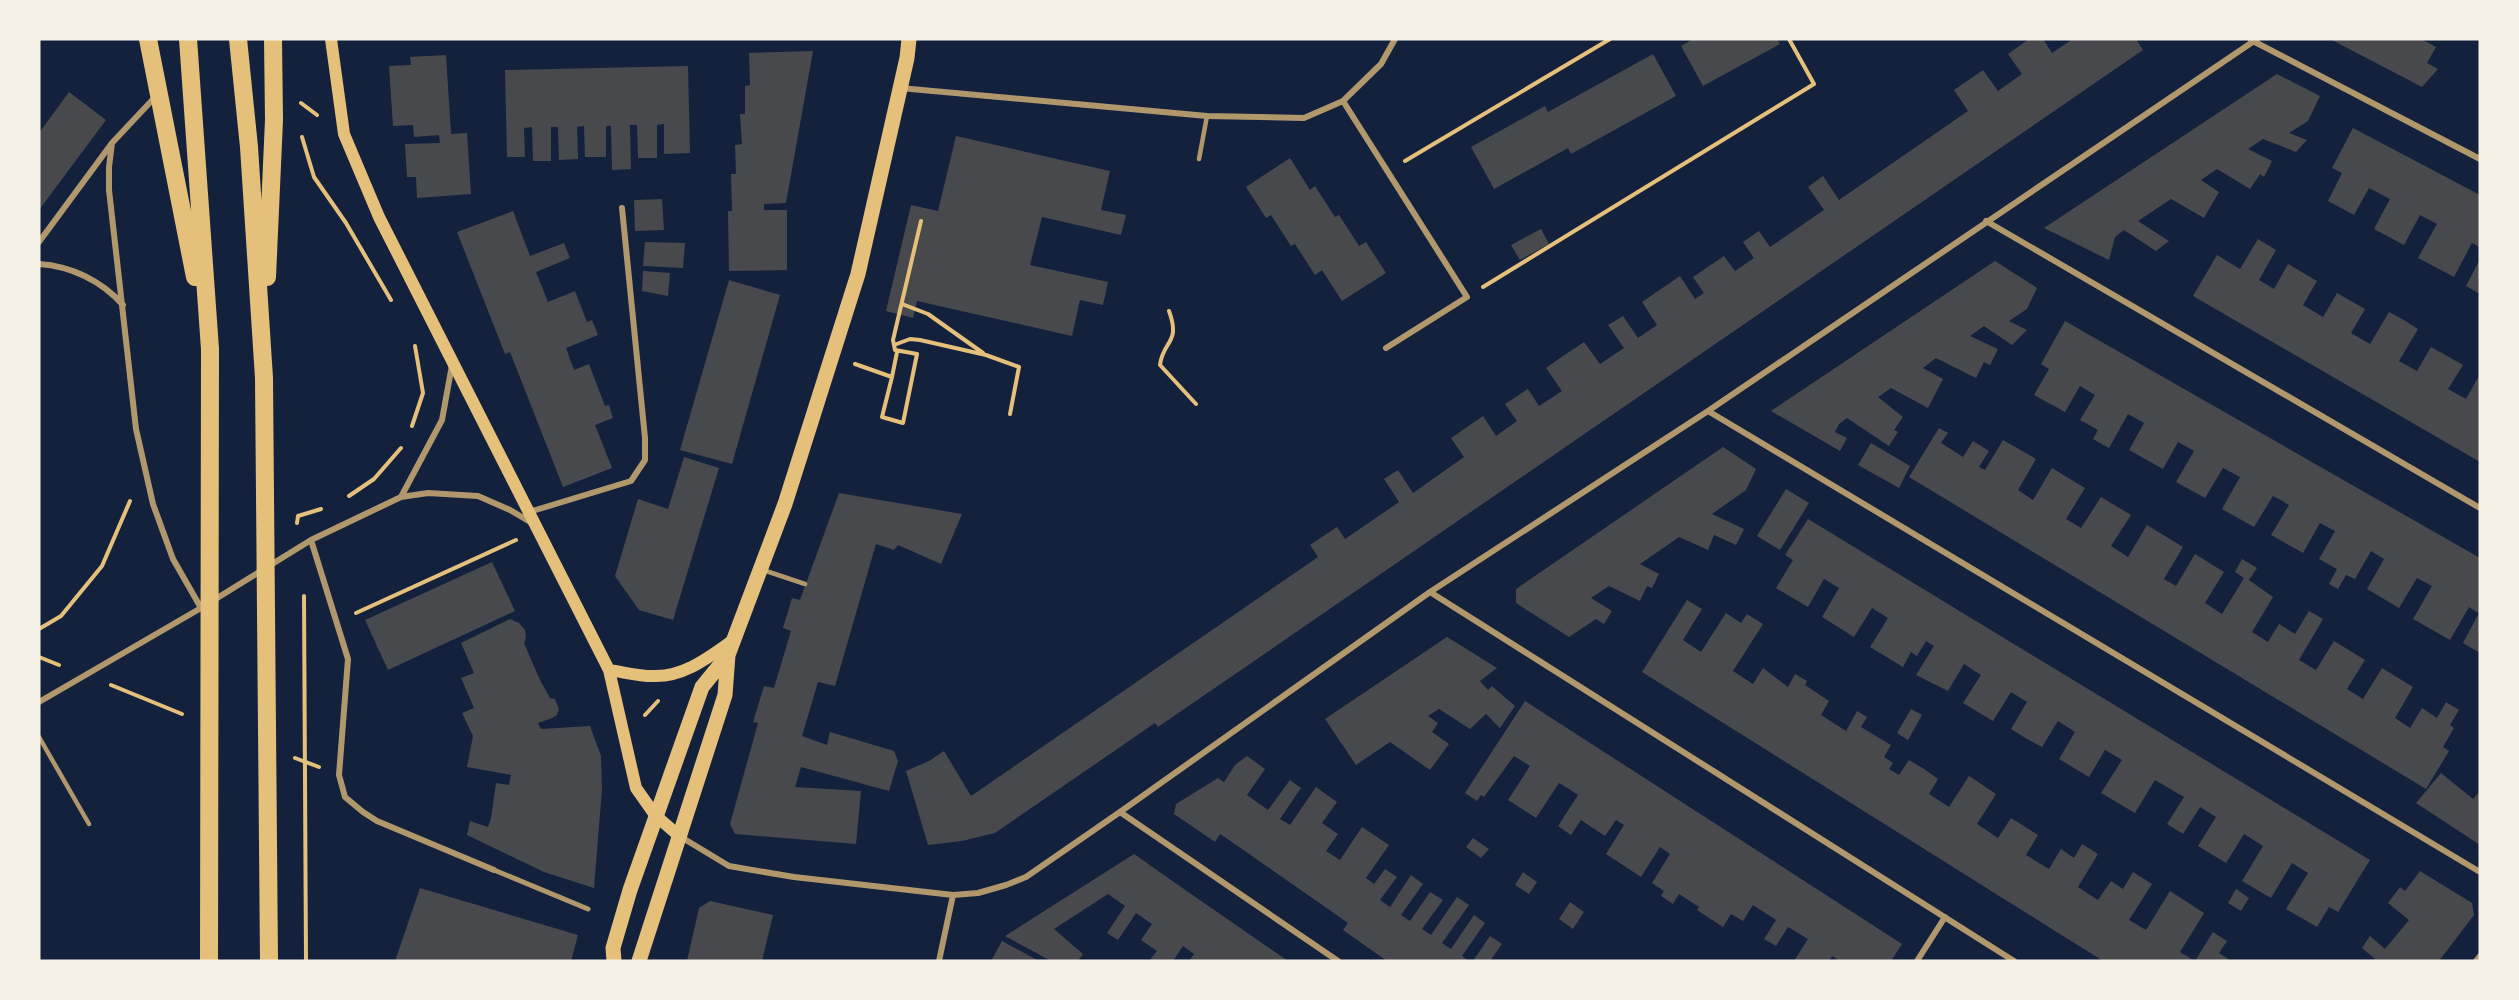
<svg xmlns="http://www.w3.org/2000/svg" width="2519" height="1000" font-family="'Archivo Narrow',sans-serif">
	<style>
		.building { fill: #48494c }
		.lines { fill: none; stroke-linecap: round; stroke-linejoin: round }
		.path { stroke: #e5c07b; stroke-width: 4 }
		.service { stroke: #b1986c; stroke-width: 4.5 }
		.pedestrian { stroke: #b1986c; stroke-width: 5 }
		.minor { stroke: #b1986c; stroke-width: 6 }
		.secondary { stroke: #e5c07b; stroke-width: 12 }
		.primary { stroke: #e5c07b; stroke-width: 15 }
		.motorway { stroke: #e5c07b; stroke-width: 18 }
	</style>
	<rect width="100%" height="100%" fill="#14213d"/>
	<path class="building" d="M1693,39H1777L1780,44L1703,86L1681,46Z
		M2029,39H2043L2052,53L2073,39H2136L2143,50L1158,727L1155,723L995,833L962,841L928,845L906,771L929,761L944,751L971,796L1318,557L1310,545L1337,527L1345,539L1399,502L1384,479L1398,470L1413,493L1464,457L1451,438L1483,416L1496,436L1517,421L1505,404L1528,389L1539,406L1562,391L1546,368L1560,358L1584,342L1600,364L1624,348L1608,325L1623,316L1638,338L1657,325L1642,302L1680,276L1695,299L1704,293L1693,277L1724,256L1735,271L1754,258L1743,242L1759,231L1770,247L1824,210L1808,187L1823,176L1839,200L1968,111L1954,90L1983,70L1998,91L2022,74L2008,54Z
		M2330,39H2421L2436,47L2427,63L2438,69L2422,87Z
		M813,51L786,203L764,204V210H787V270L729,271L728,211H732L731,174H736L735,145L742,144L740,114H745V86L750,85L749,53Z
		M1653,54L1676,96L1571,154L1568,148L1494,189L1471,147L1545,106L1548,112Z
		M446,55L451,134L467,133L471,194L417,198L416,177H407L405,144L440,143L439,135L414,137L413,125L393,126L389,66L411,65L410,57Z
		M688,66L690,153L664,154V124L657,125V158H638L637,125H630L631,169L612,170L611,126H606V157H585L584,126L577,127L578,159L559,160L558,127H551V161H533L532,127L524,128L525,157H507L505,70Z
		M2277,74L2320,96L2308,121L2289,133L2279,129L2307,140L2296,152L2263,139L2248,149L2272,161L2264,177L2260,174L2250,189L2217,169L2201,180L2219,192L2204,218L2171,199L2138,221L2169,241L2156,251L2124,230L2115,237L2109,260L2044,228Z
		M69,92L106,120L39,210V133Z
		M2353,128L2480,195V247L2472,243L2454,277L2418,258L2437,224L2420,215L2404,245L2374,229L2390,199L2369,188L2354,215L2328,201L2342,173L2332,168Z
		M956,136L1110,171L1101,210L1126,215L1121,235L1042,217L1030,265L1108,282L1103,305L1080,300L1072,336L917,301L913,318L886,311L911,205L938,211Z
		M1290,158L1310,190L1315,186L1335,217L1339,215L1359,246L1366,242L1386,273L1342,301L1322,270L1315,275L1295,244L1291,246L1271,215L1266,218L1246,187Z
		M662,199L664,230L635,231L634,200Z
		M513,211L530,256L564,243L570,258L536,272L548,302L575,291L587,322L592,320L598,335L566,348L574,370L589,364L605,406L609,405L613,418L595,425L612,468L563,487L510,352L505,354L457,232Z
		M1541,229L1549,244L1520,260L1511,245Z
		M2258,239L2276,250L2259,280L2274,289L2288,264L2317,281L2303,305L2323,317L2337,293L2365,309L2351,333L2370,344L2389,312L2404,320L2418,329L2399,361L2417,371L2431,347L2463,365L2448,389L2466,399L2480,374V462L2193,296L2217,255L2240,269Z
		M645,242L685,243L683,268L643,266Z
		M2480,259V294L2466,286Z
		M1995,261L2037,288L2027,309L2009,321L2027,330L2012,345L1984,326L1970,336L1998,349L1990,365L1984,362L1976,378L1936,358L1923,368L1943,379L1928,408L1891,388L1878,397L1903,417L1894,430L1898,432L1889,446L1847,418L1839,424L1835,432L1847,438L1840,451L1771,411Z
		M643,271L670,273L668,296L642,291Z
		M729,280L780,295L732,464L680,450Z
		M2065,321L2480,558V653L2463,643L2479,613L2473,610L2469,607L2450,640L2413,619L2432,586L2417,578L2399,608L2367,589L2384,559L2371,551L2355,579L2346,575L2338,589L2329,584L2337,569L2319,559L2335,531L2320,523L2303,553L2271,535L2289,505L2281,500L2273,496L2254,527L2222,509L2240,477L2223,468L2205,498L2176,482L2194,451L2178,442L2163,469L2129,450L2144,423L2128,414L2109,448L2093,439L2098,430L2080,420L2095,395L2080,386L2065,412L2034,395L2049,369L2041,364Z
		M1939,428L1948,433L1941,443L1963,457L1973,441L1989,451L1979,467L1985,470L2003,440L2036,459L2018,490L2033,500L2052,468L2085,488L2066,519L2081,528L2101,497L2131,515L2111,546L2128,557L2147,525L2183,547L2164,579L2176,586L2195,554L2224,572L2205,603L2222,614L2244,578L2235,572L2242,559L2257,568L2249,580L2273,597L2252,632L2268,642L2279,624L2295,634L2309,611L2323,619L2299,660L2316,670L2334,641L2365,660L2347,689L2363,699L2382,668L2413,687L2395,718L2410,728L2422,708L2437,718L2446,702L2459,710L2450,725L2454,728L2443,747L2449,751L2426,789L1909,477Z
		M1871,443L1910,466L1899,488L1858,465Z
		M1723,447L1756,469L1746,490L1712,514L1744,529L1736,545L1714,535L1708,550L1679,537L1640,564L1659,574L1652,588L1647,586L1640,601L1609,586L1591,598L1612,611L1604,624L1596,619L1569,637L1516,603V589Z
		M684,457L719,468L673,620L639,610L615,576L638,499L668,509Z
		M1786,489L1809,503L1780,550L1757,536Z
		M839,493L962,514L941,564L898,545L894,550L876,544L835,686L818,682L802,736L827,745L830,732L894,751L898,761L889,791L801,767L795,787L861,791L856,844L735,834L730,824L758,723L753,722L764,686L774,688L791,631L783,628L792,598L800,600Z
		M1808,519L2370,860L2338,912L2329,907L2317,927L2286,909L2308,873L2292,863L2271,898L2242,881L2263,846L2244,834L2226,863L2198,846L2216,817L2200,807L2183,834L2167,824L2184,797L2155,780L2135,813L2101,793L2122,760L2105,750L2089,777L2059,759L2075,732L2058,721L2042,747L2027,739L2011,729L2027,702L2011,692L1993,721L1963,703L1981,675L1964,664L1948,691L1916,675L1934,646L1926,641L1917,656L1911,652L1903,667L1870,647L1888,618L1872,608L1854,637L1822,617L1839,588L1824,579L1808,607L1776,588L1793,560L1785,555Z
		M492,562L515,611L388,670L365,620Z
		M1687,600L1702,609L1683,640L1701,652L1726,613L1741,623L1747,614L1763,624L1733,671L1753,684L1763,668L1788,687L1795,674L1807,681L1805,685L1829,701L1821,715L1846,731L1857,711L1867,717L1861,727L1891,745L1884,757L1893,763L1889,769L1899,775L1909,760L1924,769L1938,779L1929,794L1949,807L1969,776L1996,794L1977,824L1998,838L2011,818L2038,835L2026,855L2049,869L2061,849L2074,858L2082,844L2098,854L2078,887L2098,900L2111,881L2123,889L2133,872L2152,884L2129,920L2146,930L2170,891L2204,913L2180,952L2195,961L2213,932L2227,941L2219,953L2231,961H2103L1642,672Z
		M510,619L519,623L525,630L526,638L524,643L527,650L540,680L550,698L555,699L559,709L557,715L552,718L538,723L541,729L590,726L601,756L602,789L594,888L544,872L467,835L470,821L488,827L491,818L496,783L509,785L511,775L467,767L473,736L462,713L474,708L461,678L474,673L461,643Z
		M1447,637L1497,668L1480,681L1488,690L1492,686L1515,706L1500,728L1486,714L1470,729L1439,709L1428,716L1438,723L1432,732L1449,744L1430,770L1390,742L1356,765L1325,719Z
		M1525,701L1902,944L1891,961H1840L1832,956L1829,961H1794L1808,939L1788,927L1776,946L1764,939L1776,920L1753,905L1743,921L1731,914L1723,927L1697,910L1699,907L1679,894L1673,904L1661,896L1664,891L1652,883L1670,854L1660,847L1641,877L1606,854L1624,825L1616,820L1605,836L1581,820L1571,835L1558,826L1578,795L1569,789L1559,783L1536,818L1508,800L1530,766L1514,756L1484,797L1481,795L1477,801L1465,793Z
		M1911,709L1922,715L1908,740L1897,733Z
		M1247,756L1265,769L1247,795L1268,810L1290,780L1301,788L1280,819L1290,825L1316,787L1337,802L1322,823L1338,834L1326,851L1340,860L1362,827L1389,845L1366,878L1374,884L1385,869L1397,877L1380,900L1390,907L1411,875L1423,884L1401,915L1410,921L1430,892L1443,900L1422,929L1431,935L1457,897L1469,905L1442,943L1451,949L1474,915L1485,923L1462,956L1469,961H1387L1343,930L1348,923L1242,849L1220,834L1215,842L1174,814L1176,804L1218,778L1224,782L1235,765Z
		M2441,773L2473,799L2480,791V845L2416,803Z
		M1473,838L1489,849L1481,858L1466,847Z
		M1134,854L1194,896L1288,961H1189L1194,954L1183,946L1173,961H1149L1157,951L1141,940L1152,924L1136,913L1118,940L1107,933L1125,906L1108,894L1054,929L1083,954L1078,961H1051L1005,936Z
		M2420,871L2472,903L2474,915L2439,961H2372L2375,959L2362,948L2370,936L2385,949L2409,920L2388,903L2400,887L2405,891Z
		M1523,872L1537,882L1529,894L1515,885Z
		M420,888L578,935L571,961H395Z
		M2236,889L2249,898L2241,911L2228,903Z
		M710,901L773,915L762,961H687L699,908Z
		M1570,902L1584,912L1573,929L1559,919Z
		M1490,936L1502,944L1490,961H1473Z
		M1002,941L1039,961H991Z"/>
	<g class="lines">
		<path class="path" d="M301,103L317,115
			M302,137L314,177L346,223L391,300
			M1405,161L1610,39
			M1483,287L1814,84L1789,39
			M902,304L928,314L983,353
			M1169,311C1181,344 1163,340 1160,365L1196,404
			M894,345L910,339L920,340L986,355L1019,367L1010,414
			M855,364L892,377L882,417L903,423L917,354L895,350L893,340L921,221
			M892,377L897,352
			M412,426L423,393L415,346
			M349,496L374,479L401,448
			M297,523L298,516L321,509
			M304,596L306,961
			M356,613L516,540
			M39,629L61,616L102,566L130,501
			M39,657L59,665
			M111,685L182,714
			M645,715L658,701
			M295,758L319,767"/>
		<path class="service" d="M1199,159L1207,116
			M763,570L805,584
			M39,737L89,824"/>
		<path class="pedestrian" d="M494,870L588,909"/>
		<path class="minor" d="M2251,40L2480,159
			M900,88L1207,116L1304,118L1343,101L1381,64L1395,39
			M1343,101L1467,297L1386,348
			M112,143L109,167V190L136,429L153,504L173,559L201,608
			M1986,221L2480,508
			M39,242L112,143L157,95
			M39,264C71,266 102,281 123,305
			M1708,411L2480,872
			M401,497L442,420L452,365
			M529,512L631,481L645,460V438L622,208
			M311,540L348,659L339,775L345,797L363,812L377,821L494,870
			M1430,592L2014,961
			M39,702L201,608L311,540L401,497L428,493L478,496L510,510L532,523
			M1120,812L1338,961
			M681,837L729,866L794,877L953,895L978,893L1006,885L1026,877L1120,812L1430,592L1708,411L2257,39
			M939,961L953,895
			M1917,961L1945,917
			M2476,961L2480,956"/>
		<path class="secondary" d="M331,39L344,134L379,217L609,670L636,788L655,815L678,835
			M609,670C624,672 641,677 656,676C687,676 711,655 735,639"/>
		<path class="primary" d="M614,961L613,948L630,890L702,687L728,655L785,504L858,274L907,58L909,39
			M639,961L725,695L728,655"/>
		<path class="motorway" d="M148,39L195,277
			M188,39L210,349L209,961
			M238,39L249,147L264,378L269,961
			M267,277L274,120L273,39"/>
	</g>
	<rect width="2519" height="1000" fill="none" stroke="#f6f1e7" stroke-width="81"/>
</svg>
